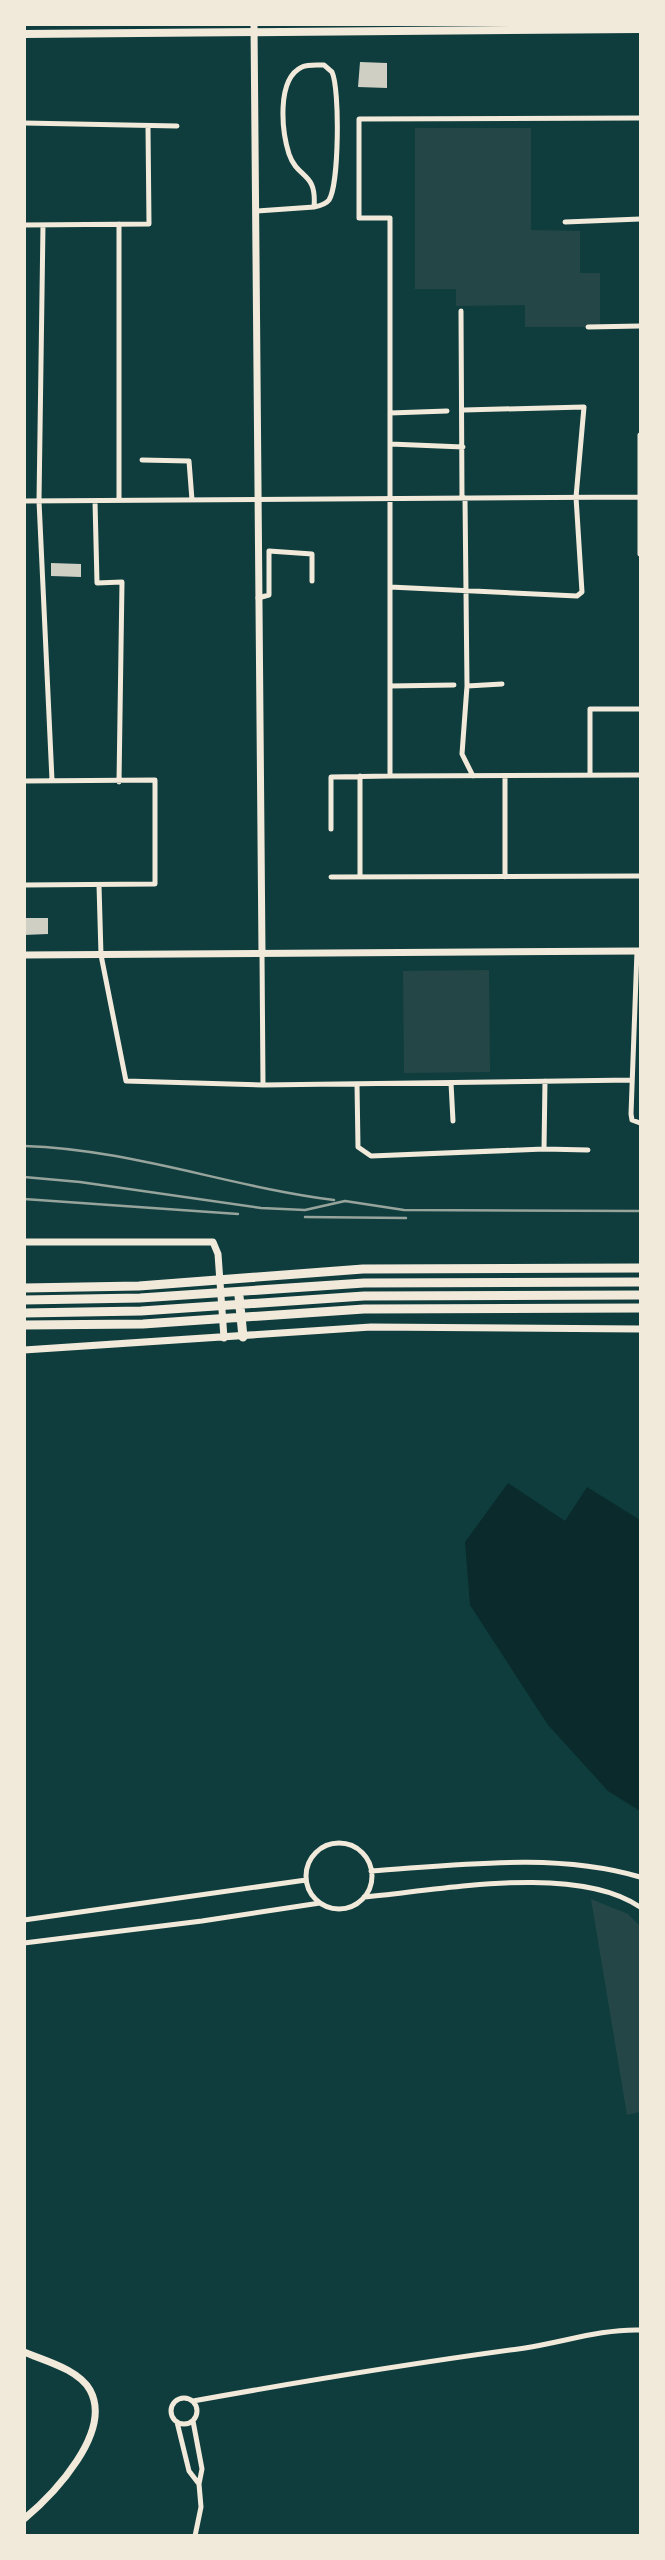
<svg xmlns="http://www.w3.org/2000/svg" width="665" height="2560" font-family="'Roboto Condensed',sans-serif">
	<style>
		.green { fill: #244646 }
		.water { fill: #0a2a2b }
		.building { fill: #cfcfc3 }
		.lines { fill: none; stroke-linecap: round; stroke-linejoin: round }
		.minor { stroke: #f1e9da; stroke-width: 5 }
		.tertiary { stroke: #f1e9da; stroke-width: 7 }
		.secondary { stroke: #f1e9da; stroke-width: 8 }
		.primary { stroke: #f1e9da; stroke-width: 9 }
		.rail { stroke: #97a49c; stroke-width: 2.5 }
	</style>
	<rect width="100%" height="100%" fill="#0f3d3e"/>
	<path class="green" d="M415,128H531V230L580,231V273H600V327H525V305L456,306V289H415Z
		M489,970L490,1072L404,1073L403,971Z
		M591,1899L628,1914L640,1926V2112L627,2115Z"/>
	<path class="water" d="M508,1483L565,1521L587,1487L640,1520V1811L608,1791L548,1725L470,1605L465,1542Z"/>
	<path class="building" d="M360,62L387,63V88L358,87Z
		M51,563L81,564V577L51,576Z
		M24,918H48V934L24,935Z"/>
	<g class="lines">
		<path class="minor" d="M640,118L359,119V218H390V776L640,775
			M24,123L177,126
			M257,211L314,207C319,206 326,204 329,200C339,185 340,89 332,72C331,71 325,66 324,65C318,65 308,64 302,67C276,79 282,132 289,154C298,180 317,171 314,207
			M565,222L640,219
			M119,224V500
			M24,225L149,224L148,127
			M43,225L39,501L52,780
			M461,311L462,498
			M588,327L640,326
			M390,413L447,411
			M640,435V554
			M390,444L463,447
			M142,460L189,461L192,500
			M465,498L467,686L462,754L473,776
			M24,501L639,497
			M95,501L97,583L122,582L119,782
			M390,587L577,596L582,592L576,497L584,407L464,410
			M258,598L269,595V551L312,554V581
			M390,686L454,685
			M467,686L502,684
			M590,774V709H640
			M360,776V877
			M505,776V877
			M24,781L155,780V884L24,885
			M331,829V777L390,776
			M331,877L640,876
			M99,885L101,955L126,1081L263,1085
			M637,951L631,1114L632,1120L640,1123
			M262,953L263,1085L632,1080
			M451,1083L453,1121
			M357,1084L358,1147L371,1156L544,1149L545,1081
			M544,1149L588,1150
			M306 1876a33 33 0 1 1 66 0a33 33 0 1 1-66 0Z
			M371,1871C459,1865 556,1852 640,1877
			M364,1897C440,1890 576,1863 640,1907
			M24,1920L306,1880
			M24,1943L202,1921L320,1903
			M171 2411a13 13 0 1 1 26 0a13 13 0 1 1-26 0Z
			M193,2401C304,2381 414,2363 525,2348C564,2342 601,2329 640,2330
			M193,2421L202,2469L199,2484
			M177,2422L189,2471L199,2484L201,2507L195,2536"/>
		<path class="tertiary" d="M254,24L262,953
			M24,955L640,951
			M24,1242H213L218,1254L224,1338
			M24,1350L371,1327L640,1329
			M24,2352C45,2361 78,2369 90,2390C113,2432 54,2494 24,2519"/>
		<path class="secondary" d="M24,34L640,29"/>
		<path class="primary" d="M24,1288L139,1286L363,1269L640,1268
			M239,1296L243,1337
			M24,1300L140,1298L364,1283L640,1282
			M24,1313L141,1311L364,1296L640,1295
			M24,1325L143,1324L364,1309L640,1308"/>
		<path class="rail" d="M24,1146C130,1149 230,1187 334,1200
			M24,1177L80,1182L261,1208L305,1210L345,1201L404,1210L640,1211
			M24,1199L238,1214
			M305,1217L406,1218"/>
	</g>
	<rect width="665" height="2560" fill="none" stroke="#f1e9da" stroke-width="52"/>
</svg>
